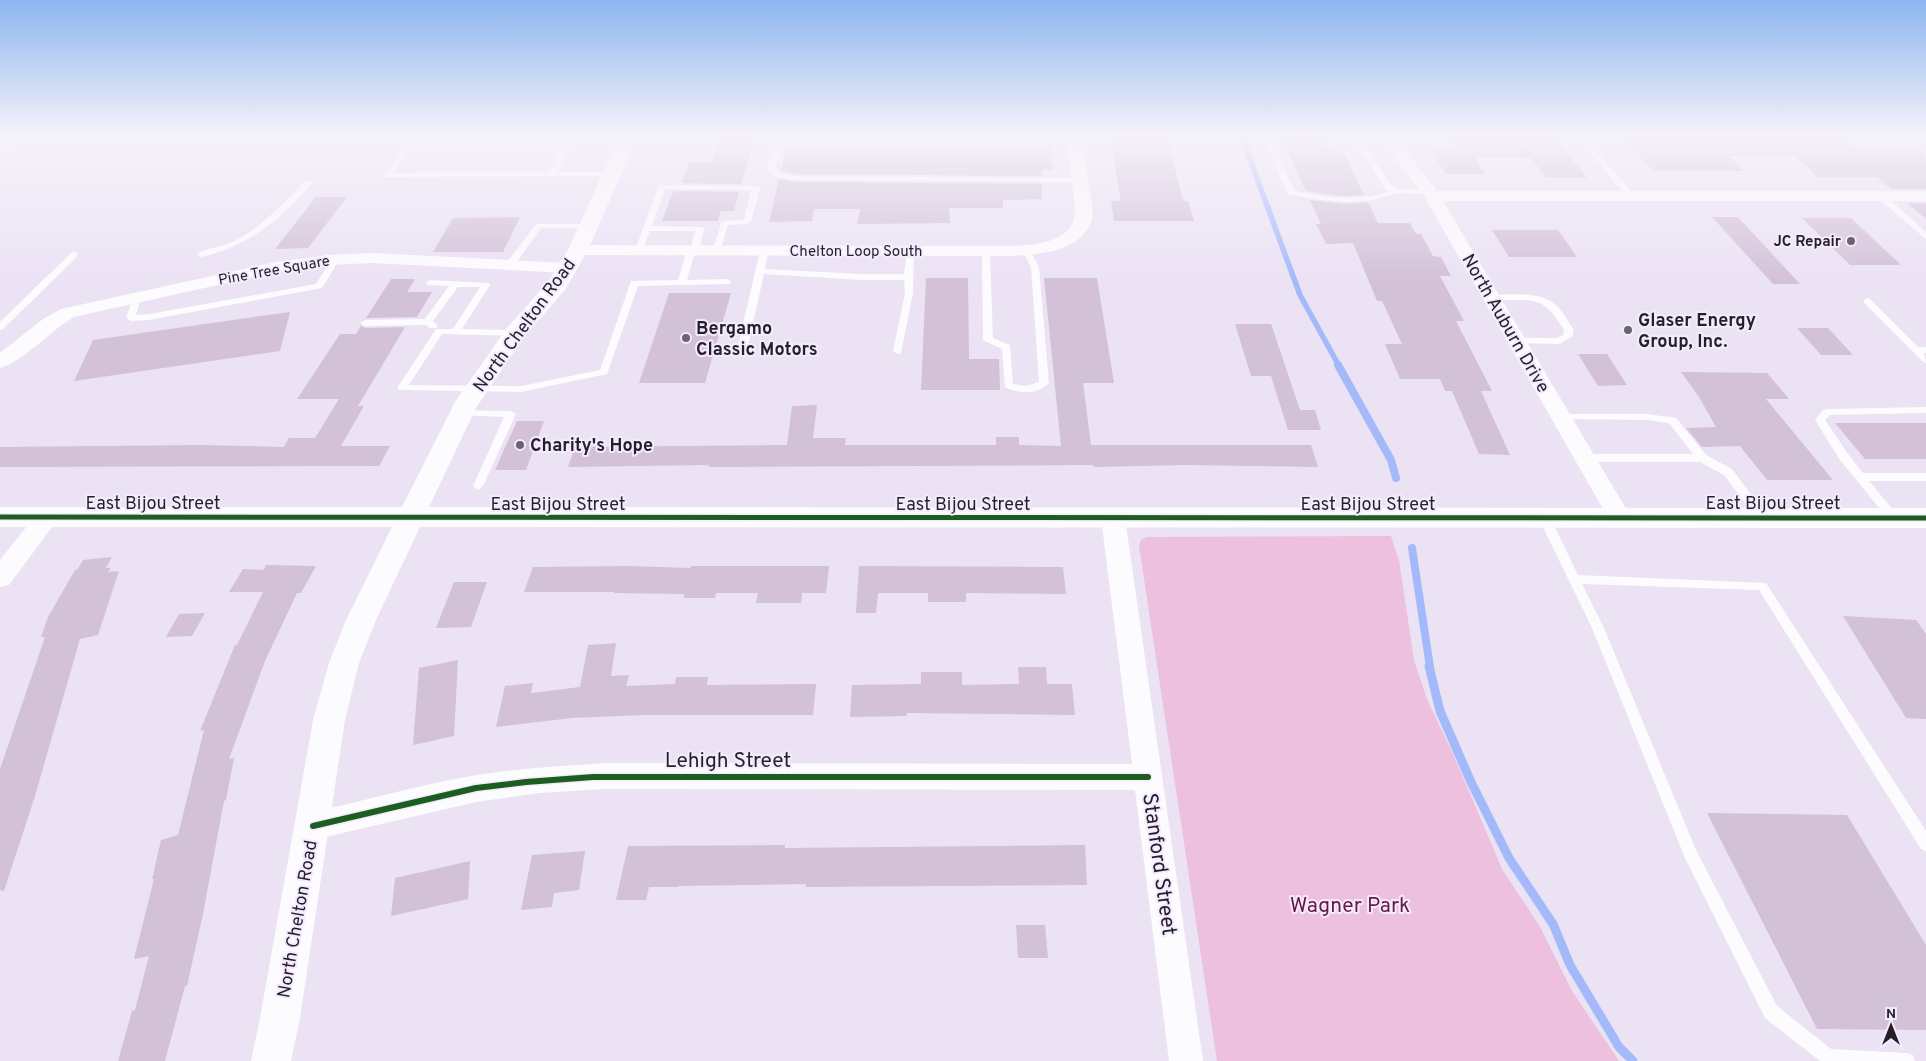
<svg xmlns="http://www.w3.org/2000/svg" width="1926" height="1061" font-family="Overpass,sans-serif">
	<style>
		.green { fill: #edc1dd }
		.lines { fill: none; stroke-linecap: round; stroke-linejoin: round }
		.stream-far2 { stroke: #a4b9fa; stroke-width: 5.5 }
		.stream-far1 { stroke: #a4b9fa; stroke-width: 8 }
		.stream { stroke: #a4b9fa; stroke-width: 9 }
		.building { fill: #d3c1d7 }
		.lane { fill: #fcfbfd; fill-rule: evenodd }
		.street { fill: #fcfbfd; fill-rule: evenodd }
		.secondary { fill: #fcfbfd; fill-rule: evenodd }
		.cycleway-far1-casing { stroke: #f4ebfe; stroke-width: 8 }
		.cycleway-casing { stroke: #f4ebfe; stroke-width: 9 }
		.cycleway-far1 { stroke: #1b5e20; stroke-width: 5 }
		.cycleway { stroke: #1b5e20; stroke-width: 6 }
		.poi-dot { fill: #6a6371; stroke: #f4ebfe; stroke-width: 2 }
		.labels { text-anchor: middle; stroke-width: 4; stroke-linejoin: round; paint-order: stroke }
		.far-poi-label { font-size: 15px; font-weight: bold; fill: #251f2a; stroke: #f4ebfe; text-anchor: end }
		.far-street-label { font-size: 15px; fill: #251f2a; stroke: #f4ebfe }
		.poi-label { font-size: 18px; font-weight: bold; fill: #251f2a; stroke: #f4ebfe; text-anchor: start }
		.street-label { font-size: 18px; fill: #251f2a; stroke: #f4ebfe }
		.near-street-label { font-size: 21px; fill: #251f2a; stroke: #f4ebfe }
		.near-park-label { font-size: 21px; fill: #691649; stroke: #f4ebfe }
	</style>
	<rect width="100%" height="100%" fill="#ebe2f4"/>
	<path class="green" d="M1391,536L1399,560L1414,660L1427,699L1454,756L1503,871L1539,925L1572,991L1619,1061H1217L1139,546L1141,540L1147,537Z"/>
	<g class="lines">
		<path class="stream-far2" d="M1241,135L1300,295L1339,366"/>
		<path class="stream-far1" d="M1338,365L1391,460L1396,478
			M1412,548L1430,667"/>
		<path class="stream" d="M1429,666L1440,711L1471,782L1509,858L1553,924L1570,965L1619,1047L1633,1061"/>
	</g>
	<path class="building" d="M720,135H756L741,184L682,183L689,162H712Z
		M1110,135H1167L1183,201H1188L1194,221H1114L1111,201H1121Z
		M1280,135H1322L1329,151H1343L1364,195L1342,196L1306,191Z
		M1447,135H1553L1587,178H1546L1531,158L1474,157L1485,174H1445L1431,148H1455Z
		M1621,135H1841L1855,147H1915L1926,156V189H1891L1877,177H1818L1795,156H1729L1744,171H1653Z
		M787,147H1050L1053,170L1042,169V176L795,174L781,171Z
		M779,179L795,182L1042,184V199L1003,200V208H949L950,223L857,224L860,209H814L812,221L769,222Z
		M673,192L680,191L739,192L734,211H721L718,221H662Z
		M316,197H347L308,248L275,249Z
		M1310,200L1344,204L1368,202L1378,223H1410L1416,234H1421L1433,256L1441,257L1451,276H1440L1464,321H1456L1492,391H1481L1510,455L1479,454L1452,391H1445L1440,379H1400L1385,344H1402L1382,301H1377L1353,243L1326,244L1316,224H1321Z
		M1907,203H1926V219Z
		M520,217L503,252H433L453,218Z
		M1712,217H1738L1800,284H1773Z
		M1802,218H1851L1901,265H1850Z
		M1492,230H1558L1577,257H1509Z
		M926,278H968L969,359H999L1000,390H921Z
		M1044,278H1097L1114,383H1083L1091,445H1311L1318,467L1186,465L1094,467L1093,465L709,467V465L568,467L575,447L787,445L792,406L817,405L813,438H846L845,445H996V437H1019V445L1061,446Z
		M391,279H415L407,292H432L417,317L366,318Z
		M669,293H731L705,383H639Z
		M290,312L280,351L74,381L93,340Z
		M1235,324H1271L1300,410H1315L1321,430H1288L1271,376H1251Z
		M361,326L365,328L405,327L358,406H364L341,446H390L379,466L0,467V447L201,445L284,447L289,438H315L339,399H297L340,334H356Z
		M1797,328H1828L1853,355H1821Z
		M1578,354H1607L1627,385L1598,386Z
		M1681,372L1767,373L1789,399H1766L1833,480H1767L1740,446L1702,447L1686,428L1716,427L1699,397Z
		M517,421H544L526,470H495Z
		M1835,423H1926V459H1865Z
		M112,557L106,568H111L108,572L119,571L98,635L80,639L35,796L4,891L0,890V769L45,637H41L48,617L75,570L78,569L83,560Z
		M266,565L316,566L301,593H297L265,661L229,759L234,758L226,800L224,801L203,914L187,986H185L165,1061H118L132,1011L135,1010L149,956L134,959L154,879H152L161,840L178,835L204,730L200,731L235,645H237L263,592H229L243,569L264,570Z
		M629,566L690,568L691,566H829L826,593H802L801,603H756L758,593H716L715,598H684V594L614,593V592H524L533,567Z
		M859,566L1063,567L1066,594L966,593V602H928V593H878L876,613H856Z
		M454,582H487L471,627L436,628Z
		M205,613L192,636L166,637L179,614Z
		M1843,616L1916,620L1926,634V719L1906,718Z
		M616,643L611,676L629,675L626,686L675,684L676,677H708L707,685L816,684L813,715H645L572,718L496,727L505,686L533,683L531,693L580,687L588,645Z
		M458,660L454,736L413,745L419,668Z
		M1018,667H1046L1047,684H1072L1075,715L907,713V716L850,717L852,685L921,684V672H962V685L1019,684Z
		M1707,813L1847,815L1926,945V1030L1817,1029Z
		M785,845V848L1085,845L1087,885L806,887V884L678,886V887H649L646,900H616L628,846Z
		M585,851L579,890L554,893L552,907L521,910L532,855Z
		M470,861L468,899L391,916L395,878Z
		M1016,925H1045L1048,958H1018Z"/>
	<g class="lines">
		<path class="lane" d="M17,135H25L0,154V148Z
			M413,135H421L413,146L563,145L568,135H576L557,172H612L616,174L612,176L385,177L384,175ZM561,149L549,172L394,173L410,150Z
			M779,135H787L784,139L775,169L781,173L795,176L1079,178L1083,180L1079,182L795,180L776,177L767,170L776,139Z
			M1261,135H1269L1294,190C1319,198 1365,202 1389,191L1385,189L1365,157L1345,135H1353L1371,154L1391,185L1397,189L1431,190L1435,192L1431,194L1396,193L1374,200L1344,202L1313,199L1288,194Z
			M1576,135H1584L1633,194V198H1627Z
			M306,180L313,182C282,219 249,246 201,257L197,254C205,248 223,247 234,241C262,227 284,203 306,180Z
			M659,185L759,186L760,188L751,222L747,224L728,225L720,252H714L713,250L721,223L725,221L744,220L751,190L665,189L652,226L703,227L704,229L699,250L695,252L687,280L727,279L731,282L730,284L638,286L607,374L521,392L399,390L397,388L436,329H453L480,287H458L433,321L438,326L436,328H430L426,325L365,326L360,323L365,320L425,319L449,286L427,285V281L430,280L489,283L490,285L462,329L515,330L520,333L515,336L442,334L409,385L521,386L600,370L631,281L678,280L687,250L691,248L695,231H650L642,252H636L635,250Z
			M1878,194H1884L1926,232V239L1878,198Z
			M536,224H589L593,226L589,228H541L512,268H506V264Z
			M1026,247L1030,250L1039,267L1049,383C1038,395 1018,394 1005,387L1002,349L983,340L982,251L986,248L990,251L993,338L1010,345L1013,384L1026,386L1039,382L1031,267L1022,250Z
			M764,248L768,251L765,269L861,274H904L907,251L908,249H914L913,293L901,353L898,354L893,351L905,293L904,280H861L764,274L746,354L741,357L738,356L736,354L760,251Z
			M74,252L77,253V257L3,329L0,330V322L71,253Z
			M336,256L340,259L322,288L149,320L131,321L126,318L133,297L137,294L141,297L136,315L149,314L316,284L333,257Z
			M1492,295C1513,295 1542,290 1558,307C1564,313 1568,322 1574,330L1572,337L1559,344L1514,343L1512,341L1517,338H1557L1563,335L1564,330C1549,306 1543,299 1513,300C1505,300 1497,301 1489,300L1488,298Z
			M1867,298L1870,299L1918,347H1926V353H1924L1926,363L1923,362L1864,303L1863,301Z
			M1926,407V413L1830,415L1825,420L1848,454L1863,473H1926V481H1869L1899,517L1893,521L1889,520L1840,460L1815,420L1823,410L1827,409Z
			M462,410L511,411L516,414L483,486L478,490L473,486L504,417L458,415L457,413L458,411Z
			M1561,414H1647L1676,418L1706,455L1732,469L1768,517L1762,521L1758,520L1724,475L1700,462H1585L1580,458L1585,454H1693L1669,423L1647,420L1557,419L1556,417Z
			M1544,513L1550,517L1578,575L1766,583L1926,831V851L1921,849L1759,590L1582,584L1604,628L1696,850L1777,1006L1831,1049L1907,1053L1913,1055L1915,1061H1820L1765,1018L1685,858L1592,628L1538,517Z"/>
		<path class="street" d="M1061,135H1077C1086,149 1086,167 1088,183C1090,195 1095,211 1091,222C1079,254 1033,255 1005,256L578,255L572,254L569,250L572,246L578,245L995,246C1016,246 1064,247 1073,222C1078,211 1073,196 1072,184C1070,167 1070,150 1061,135Z
			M1377,135H1393L1437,191H1926V201H1443L1631,517L1627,523L1619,525L1611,523L1424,196Z
			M372,253L568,263L574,264L577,268L574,272L568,273L372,263L329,265L276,272L74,317C51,330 23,362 0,368V353L43,319L61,309L276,262L329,255Z
			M47,509L55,511L59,517L55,523L9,585L0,587V560L39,511Z
			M1113,510L1121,512L1125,518L1203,1061H1169L1135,790L606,789L540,793L476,802L313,840L302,836L298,826L302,816L313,812C367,800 422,784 477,775C520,768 563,766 606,763L1132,764L1101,518L1105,512Z"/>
		<path class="secondary" d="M620,135H638L588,250L565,290L523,338L476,408L429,507L1926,508V528L420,527L376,620L359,663L345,720L300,1018L291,1061H251L260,1018L313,720L329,663L346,620L392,527H0V507H402L455,402L507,328L548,282L568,250Z"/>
		<g class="cycleway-far1-casing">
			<path id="cycleway-far1" d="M0,517L1926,518"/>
		</g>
		<g class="cycleway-casing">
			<path id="cycleway" d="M313,826L476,788L526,782L593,777H1148"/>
		</g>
		<use href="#cycleway-far1" class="cycleway-far1"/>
		<use href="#cycleway" class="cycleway"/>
	</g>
	<linearGradient id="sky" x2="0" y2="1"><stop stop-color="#8db6ef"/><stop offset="0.48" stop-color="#f6f2fa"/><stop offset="1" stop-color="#f6f2fa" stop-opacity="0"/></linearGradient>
	<rect width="1926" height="283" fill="url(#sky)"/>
	<g class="poi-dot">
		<circle cx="1851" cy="241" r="5"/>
		<circle cx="1628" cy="330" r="5"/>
		<circle cx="686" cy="338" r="5"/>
		<circle cx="520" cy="445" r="5"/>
	</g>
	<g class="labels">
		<g class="far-poi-label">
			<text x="1841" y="246">JC Repair</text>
		</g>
		<g class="far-street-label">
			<text x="856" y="256">Chelton Loop South</text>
			<text transform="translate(274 270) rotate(-10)" y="5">Pine Tree Square</text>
		</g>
		<g class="poi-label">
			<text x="1638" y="326">Glaser Energy<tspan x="1638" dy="21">Group, Inc.</tspan></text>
			<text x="696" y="334">Bergamo<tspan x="696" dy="21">Classic Motors</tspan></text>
			<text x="530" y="451">Charity's Hope</text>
		</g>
		<g class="street-label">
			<text transform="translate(1506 323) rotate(60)" y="6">North Auburn Drive</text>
			<text transform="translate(524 325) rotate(-54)" y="6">North Chelton Road</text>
			<text x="153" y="509">East Bijou Street</text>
			<text x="1773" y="509">East Bijou Street</text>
			<text x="558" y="510">East Bijou Street</text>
			<text x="963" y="510">East Bijou Street</text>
			<text x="1368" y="510">East Bijou Street</text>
			<text transform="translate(297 919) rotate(-80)" y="6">North Chelton Road</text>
		</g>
		<g class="near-street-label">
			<text x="728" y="767">Lehigh Street</text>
			<text transform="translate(1160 864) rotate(82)" y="7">Stanford Street</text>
		</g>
		<g class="near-park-label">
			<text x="1350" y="912">Wagner Park</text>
		</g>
	</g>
	<g transform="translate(1891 1026)" stroke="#f4ebfe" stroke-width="4" paint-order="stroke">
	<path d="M0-4L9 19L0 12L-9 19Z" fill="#251f2a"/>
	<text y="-8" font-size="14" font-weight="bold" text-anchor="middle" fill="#251f2a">N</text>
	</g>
</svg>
